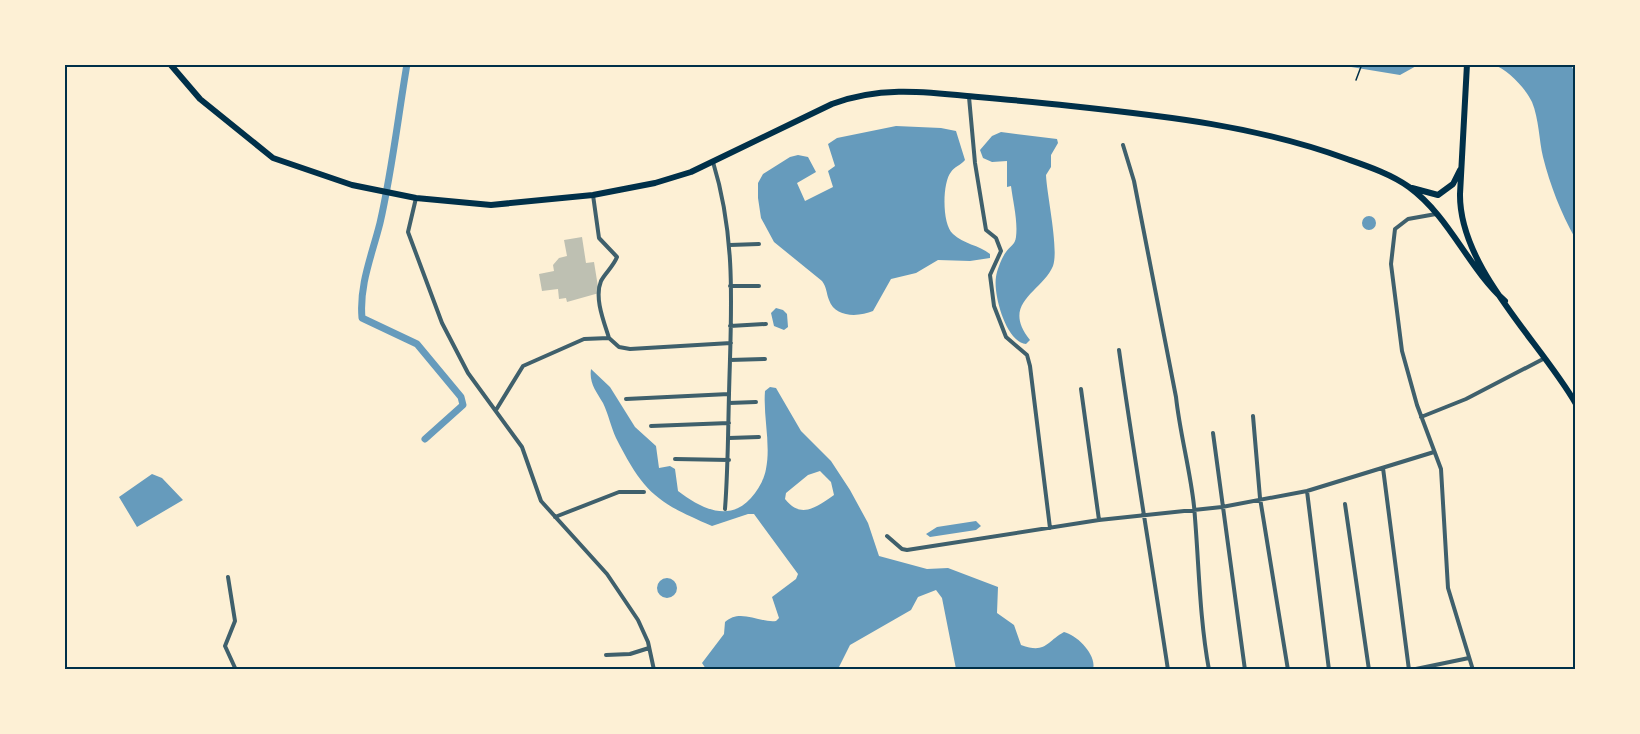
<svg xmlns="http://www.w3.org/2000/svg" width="1640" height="734" font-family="Merriweather,serif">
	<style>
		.water { fill: #669bbc; fill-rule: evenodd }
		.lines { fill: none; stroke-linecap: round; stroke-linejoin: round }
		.canal { stroke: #669bbc; stroke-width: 7 }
		.building { fill: #bec0b2 }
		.path { stroke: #003049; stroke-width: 1.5 }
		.minor { stroke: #3f606c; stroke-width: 4 }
		.trunk { stroke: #003049; stroke-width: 6 }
		.neatline { fill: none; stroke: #003049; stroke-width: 2 }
	</style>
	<rect width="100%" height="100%" fill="#fdf0d5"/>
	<path class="water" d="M1339,65H1418L1400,75Z
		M1493,65H1571L1575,73V238C1561,213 1550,185 1543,157C1539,140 1539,119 1532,102C1526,89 1507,68 1493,65Z
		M896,126L941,128L956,131L965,160C961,165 954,167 951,172C942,183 942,225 953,234C963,244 979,245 990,254V258L970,261L938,260L916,273L891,279L873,311C859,317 835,318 829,300C826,292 827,288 822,281L774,242L761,218L758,198V183L763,174L790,157L798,155L808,157L816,172L797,183L805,201L833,187L828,171L835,166L828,144L837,138Z
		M1001,132L1057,139L1058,143L1051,155V167L1046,175C1047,196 1059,249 1053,266C1042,292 1000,303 1030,340L1026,344C1006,342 993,294 996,277C997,270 1002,257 1006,252C1010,246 1015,245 1016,237C1018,221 1013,202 1011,186L1007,187V161L992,162L983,158L980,150L992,136Z
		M1362 223a7 7 0 1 1 14 0a7 7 0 1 1-14 0Z
		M776,308L783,310L787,314L788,327L784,330L774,326L771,313Z
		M591,369L610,387L635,427L656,446L659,468L670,466L675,469L678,491C700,508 729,523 751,498C758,490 764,480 766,469C771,444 763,417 765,391L770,387L776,388L801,431L831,461L850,490L868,523L879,556L927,569L948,568L998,587L997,613L1014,625L1021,645C1046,654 1046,642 1064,632C1077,635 1097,655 1093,669H956L942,598L936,590L918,597L911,610L850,645L838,669H706L702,663L724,634L725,622C740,608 759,623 776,621L779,618L772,597L796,579L798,574L754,514H748L712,526C656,502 644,493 616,438C611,427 608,413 603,403C596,391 589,383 591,369ZM820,471L831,482L834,495C815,508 801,519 785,499L786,493L808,475Z
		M152,474L162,478L183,500L137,527L119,497Z
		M976,521L981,526L976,530L930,537L926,534L937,527Z
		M657 588a10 10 0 1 1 20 0a10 10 0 1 1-20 0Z"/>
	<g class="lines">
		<path class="canal" d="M407,64C398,117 392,171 380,223C372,255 359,285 362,318L417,344L461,397L463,405L425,439"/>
	</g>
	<path class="building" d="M582,237L586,263L594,262L599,293L567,302L566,298L559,299L558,289L542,291L539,274L554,271L553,265L559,258L567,256L564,240Z"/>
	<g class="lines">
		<path class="path" d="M1329,66V64
			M1356,80L1362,64"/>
		<path class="minor" d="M969,97L975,163L986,230L996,238L1001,251L990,275L994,306L1006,337L1027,355L1030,366L1050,528
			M1123,145L1134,181L1176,397C1180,434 1190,469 1194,506C1199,561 1199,615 1209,670
			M713,162C737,240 731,313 729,394C728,432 728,470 725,509
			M416,198L408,232L442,323L468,373L522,447L541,501L607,574L638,620L648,642L654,670
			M1436,214L1408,219L1395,229L1391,264L1402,351L1417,405L1441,469L1448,588L1473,670
			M730,245L759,244
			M730,286H759
			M730,326L766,324
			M609,338L619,347L630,349L731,343
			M1119,350C1134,457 1152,563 1168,670
			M730,360L765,359
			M1081,389L1099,520
			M626,399L729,394
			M729,403L756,402
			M496,410L523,366L584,339L609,338C604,322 594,298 601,281C605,273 613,267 617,257L599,238L593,195
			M1253,416L1260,498L1288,670
			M1421,417L1466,399L1545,358
			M651,426L729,423
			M1213,433L1245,670
			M729,438L759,437
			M675,459L729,460
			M1383,468L1409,670
			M1307,491L1329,670
			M1345,504L1369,670
			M555,517L619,492H644
			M887,536L902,549L907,550L1099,520L1222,507L1307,491L1434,452
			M228,577L235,621L225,646L236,670
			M606,655L630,654L649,648
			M1411,670L1469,658"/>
		<path class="trunk" d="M170,64L200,99L273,158L352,185L416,198L491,205L593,195L655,183L691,172L832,104C877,87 920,91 967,96C1001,99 1036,102 1071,106C1165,116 1257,126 1347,159C1367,166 1391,174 1409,187C1450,217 1468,268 1505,301
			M1467,64L1460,194C1459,268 1540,341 1576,404
			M1412,188L1438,195L1453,184L1460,170"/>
	</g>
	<rect width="1640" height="734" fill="none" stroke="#fdf0d5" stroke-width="132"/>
	<rect x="66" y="66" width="1508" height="602" class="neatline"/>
</svg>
